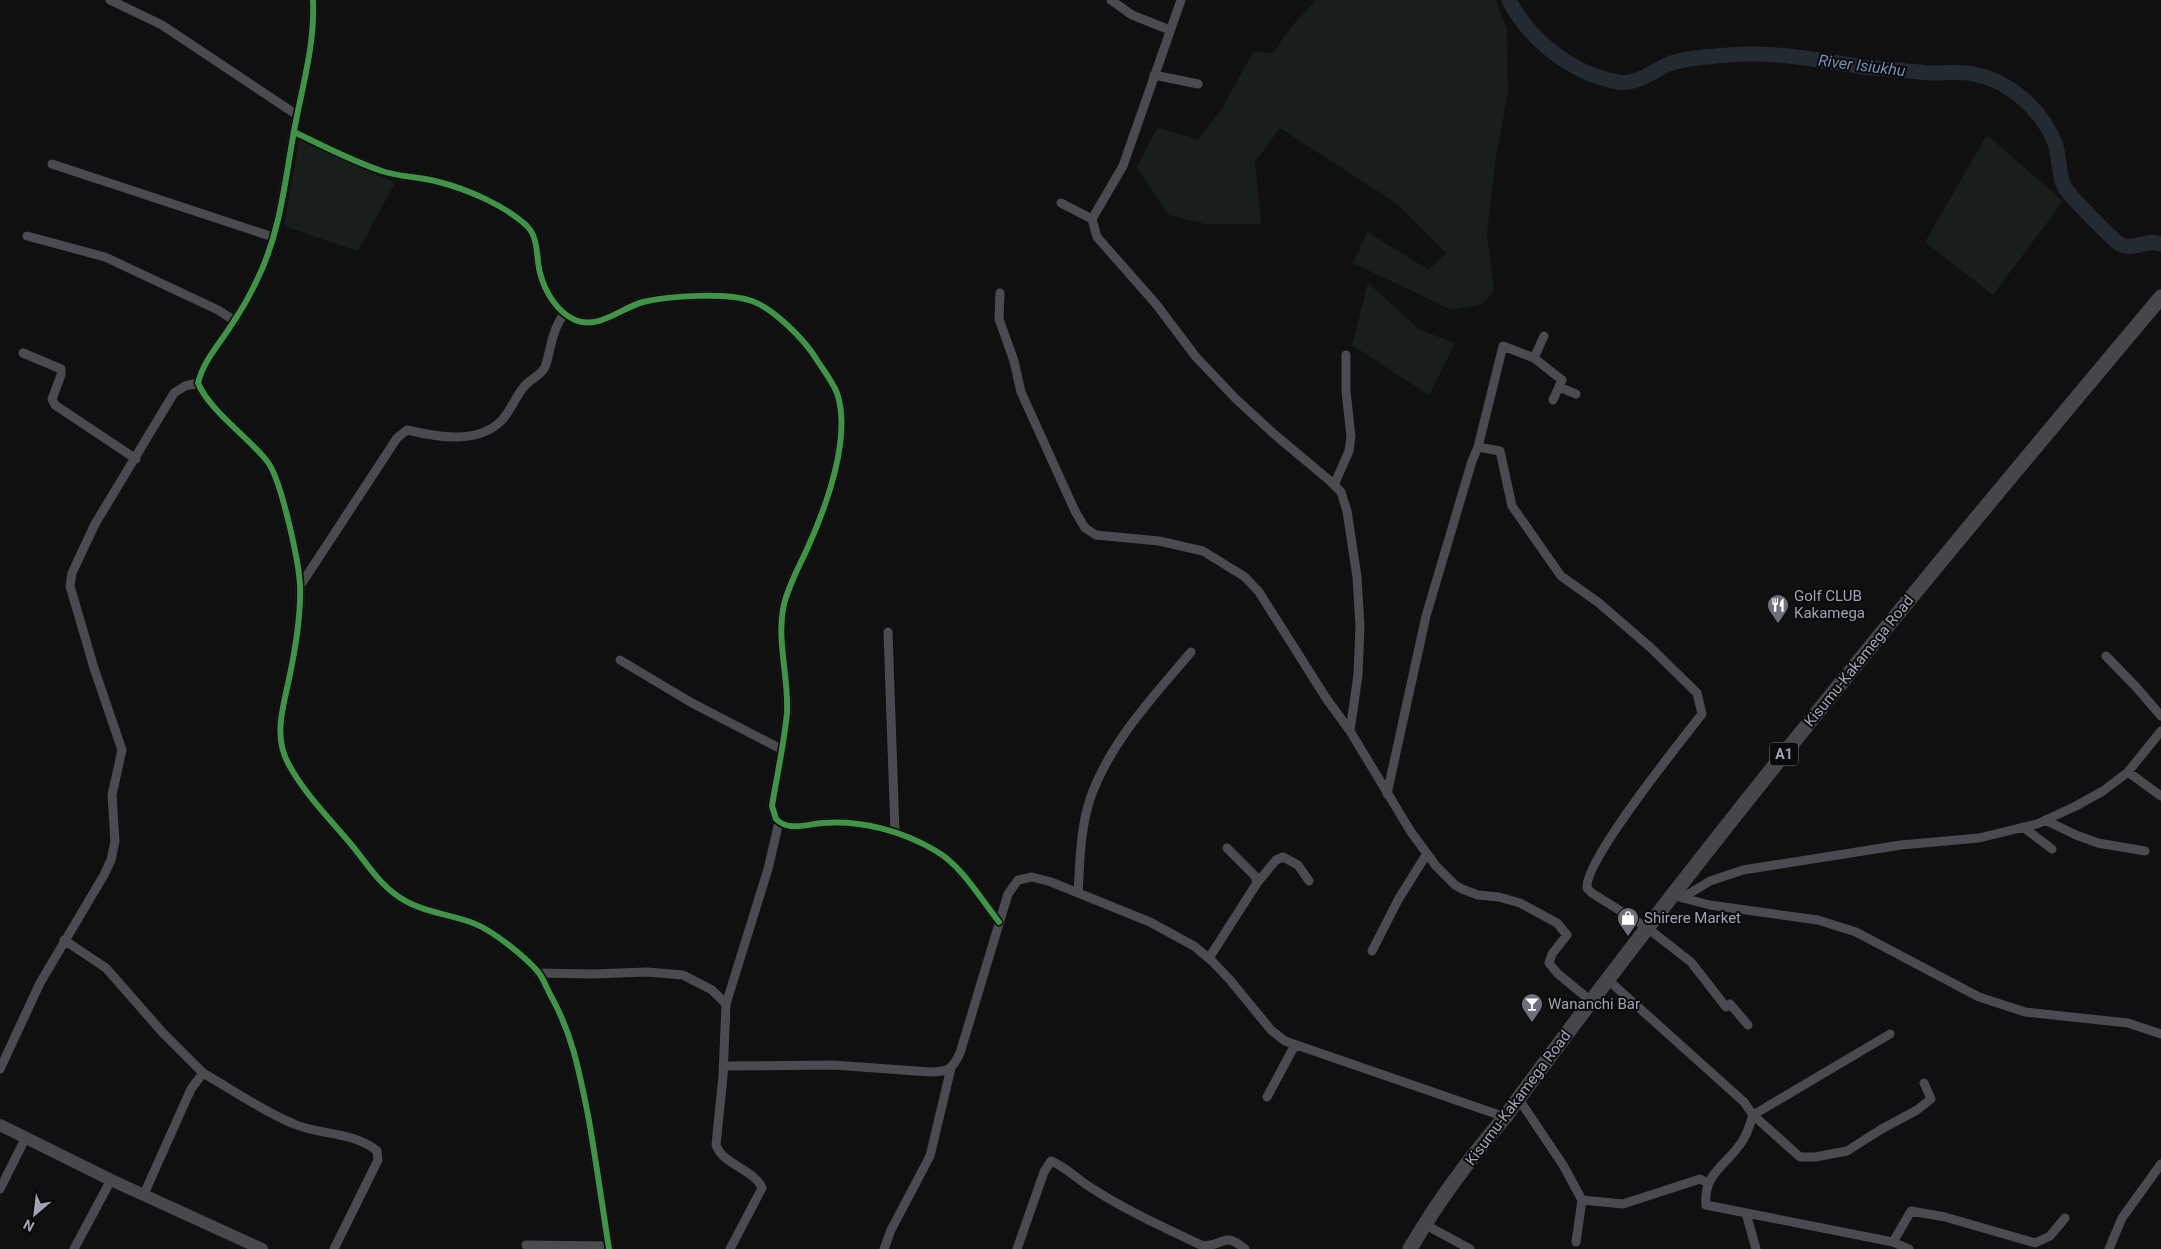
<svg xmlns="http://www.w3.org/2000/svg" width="2161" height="1249" font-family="Roboto,sans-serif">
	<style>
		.green { fill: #181f1a }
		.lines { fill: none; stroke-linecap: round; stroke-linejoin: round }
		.river { stroke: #232a32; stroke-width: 15 }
		.minor { stroke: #4a4b50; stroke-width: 9 }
		.secondary { stroke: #48494d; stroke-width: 12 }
		.trunk { stroke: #46474b; stroke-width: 15 }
		.cycleway-casing { stroke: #0a0a0c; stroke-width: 9 }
		.cycleway { stroke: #419447; stroke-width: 6 }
		.labels { text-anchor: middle; stroke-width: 4; stroke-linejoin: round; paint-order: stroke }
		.shield { fill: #0a0a0c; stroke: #727681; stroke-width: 1 }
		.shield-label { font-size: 14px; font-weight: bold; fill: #9fa4b3 }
		.poi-label { font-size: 15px; fill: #9fa4b3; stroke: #0a0a0c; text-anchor: start }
		.street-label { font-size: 15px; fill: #9fa4b3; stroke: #0a0a0c }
		.water-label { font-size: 16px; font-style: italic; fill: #7290b2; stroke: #0a0a0c }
	</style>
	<rect width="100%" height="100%" fill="#101010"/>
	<path class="green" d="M1316,0H1496L1507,30L1508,92L1496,157L1487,233L1494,291L1482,304L1452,310L1353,263L1367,232L1429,270L1446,253L1396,203L1280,128L1255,162L1261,224H1205L1169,215L1137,168L1157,128L1198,139L1221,110L1253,52L1273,53L1291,27Z
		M1987,135L2063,201L1993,295L1925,242Z
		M299,140L395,183L358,251L284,226Z
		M1368,283L1420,330L1455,343L1429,395L1352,345Z"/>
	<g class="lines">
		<path class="river" d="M1509,0C1530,41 1573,74 1618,82C1637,85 1653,71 1669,64C1687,57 1709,57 1728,55C1773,51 1819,60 1864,67C1882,69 1901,70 1919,72C1937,75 1955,70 1974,74C2011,82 2043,110 2056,146C2060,160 2058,176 2065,188C2069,195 2113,240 2120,244C2134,252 2146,238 2161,244"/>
		<path class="minor" d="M110,0L162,25L297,115
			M313,0C315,45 302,87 294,131C285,181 280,235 256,282C250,295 242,309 234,321C222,341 204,359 198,383C209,410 248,437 267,461C281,478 299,562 300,586C301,615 295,651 289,679C283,708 273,737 289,765C305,794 329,818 350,843C366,862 378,883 399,897C421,912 449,914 473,923C492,930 526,957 539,973C544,980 547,989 551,996C573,1036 579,1071 588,1115C596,1160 602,1204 609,1249
			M1111,0L1132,15L1170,30
			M1154,75L1198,84
			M294,132C324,146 353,162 385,172C402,177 421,177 439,182C467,189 506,206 527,226C539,238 536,258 540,273C545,292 557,312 575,320C598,330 621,308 643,302C669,296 727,292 752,301C774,309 805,340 817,360C824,371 832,381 837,393C852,437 826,507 808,547C799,567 787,588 783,609C777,643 789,679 787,713C784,744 777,775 772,806L776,819C789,832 807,824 823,823C861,820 903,831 936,851C962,866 980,898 999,922
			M52,164L273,237
			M1061,203L1092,219L1097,237L1156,304L1196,357L1236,399L1274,434L1329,480L1341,492L1347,511L1357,577L1360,626L1358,675L1350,731
			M1092,219L1123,166L1181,0
			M27,236L105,257L218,310L235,321
			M1000,293L999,319L1014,361L1021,392L1075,511L1085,528L1096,535L1159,541L1203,551L1245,577L1259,592L1326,698L1350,731L1411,832L1436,866L1455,885L1462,889L1478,895L1499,897L1520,903L1557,923L1567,935L1552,954L1549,963L1557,973L1591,1001
			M23,353L61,369V375L52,399L55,405L136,459
			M1534,358L1544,336
			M1559,387L1576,394
			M1478,447L1503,346L1534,358L1562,380L1553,400
			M1334,485L1349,451L1351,437L1346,391V355
			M300,586L397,438L407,430C437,437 478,445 502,420C511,410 515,398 523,388C529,379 540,377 545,367C549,357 550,344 554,334C556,326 560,320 564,313
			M888,632L895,832
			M2106,656L2137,688L2161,716
			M620,660L692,703L781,749
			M2128,772L2161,796
			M1387,794L1426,616L1472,461L1478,447L1500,451L1512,506L1561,576L1599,603L1651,648L1697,693L1702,714C1681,741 1584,861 1587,888L1592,893L1646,927L1691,962L1726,1007L1730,1004L1748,1025
			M2045,820L2076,835L2098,843L2145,851
			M2023,827L2052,849
			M1257,883L1276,860L1283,857L1298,865L1309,881
			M1078,893C1080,862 1080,830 1090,799C1110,742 1153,697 1191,652
			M1679,897L1710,905L1818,920L1856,932L1979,997L2025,1012L2128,1023L2161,1034
			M1682,898L1710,881L1743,870L1901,845L1979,838L2037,824L2076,806L2103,791L2128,772L2161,731
			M64,940L106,968L163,1033L203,1073L191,1089L144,1194
			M1372,951L1398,900L1426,855
			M1209,958L1257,883L1255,876L1227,848
			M538,973L593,974L647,972L683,975L712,990L726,1004L723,1076L716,1145C723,1165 754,1169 762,1188L730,1249
			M1607,979L1744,1102L1753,1115C1750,1123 1748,1133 1743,1140C1728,1165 1703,1172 1706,1205L1893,1242L1911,1211L1945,1217L2035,1243L2050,1236L2065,1218
			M726,1004L768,869L779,822
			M1890,1034L1753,1115L1800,1157H1815L1847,1151L1880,1130L1917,1110L1931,1099L1924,1083
			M723,1066L833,1065L930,1072C948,1072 952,1070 960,1053L1008,894L1018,880L1032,877L1051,882L1150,922L1194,946L1212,961L1230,980L1271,1030L1285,1041L1505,1117
			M0,1069L40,983L104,875L111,860L115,841L112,795L122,750L94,668L70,586L72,573L95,524L174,393L185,386L198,383
			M203,1073C233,1090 262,1111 294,1124C319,1135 355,1132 377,1151L378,1160L334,1249
			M1267,1097L1295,1045
			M1518,1098L1563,1165L1582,1200L1576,1242
			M0,1189L26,1137
			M1582,1200L1623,1204L1700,1179L1708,1183
			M1746,1213L1756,1249
			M1424,1224L1470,1249
			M1893,1242L1909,1249
			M526,1245L609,1246
			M74,1249L111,1180
			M884,1249L891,1230L930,1156L951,1068
			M1017,1249L1044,1172L1051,1161C1066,1167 1077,1179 1090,1187C1125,1210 1163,1227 1201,1245C1223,1249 1221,1229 1245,1249
			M2109,1249L2122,1218L2161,1164"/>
		<path class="secondary" d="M0,1125L111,1180L262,1249"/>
		<path class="trunk" d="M1410,1249C1437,1202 1470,1158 1505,1117C1712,834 1936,565 2161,297"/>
		<g class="cycleway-casing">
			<path id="cycleway" d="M313,0C315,45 302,87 294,131C285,181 280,235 256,282C250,295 242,309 234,321C222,341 204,359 198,383C209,410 248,437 267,461C281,478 299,562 300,586C301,615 295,651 289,679C283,708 273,737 289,765C305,794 329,818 350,843C366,862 378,883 399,897C421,912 449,914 473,923C492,930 526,957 539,973C544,980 547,989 551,996C573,1036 579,1071 588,1115C596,1160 602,1204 609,1249
				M294,132C324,146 353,162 385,172C402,177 421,177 439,182C467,189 506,206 527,226C539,238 536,258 540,273C545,292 557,312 575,320C598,330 621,308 643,302C669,296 727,292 752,301C774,309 805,340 817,360C824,371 832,381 837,393C852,437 826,507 808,547C799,567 787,588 783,609C777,643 789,679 787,713C784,744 777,775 772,806L776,819C789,832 807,824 823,823C861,820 903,831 936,851C962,866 980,898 999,922"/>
		</g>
		<use href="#cycleway" class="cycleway"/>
	</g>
	<defs>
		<g id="restaurant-pin" transform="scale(1.125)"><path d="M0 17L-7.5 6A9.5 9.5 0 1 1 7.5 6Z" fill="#6d707a" stroke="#0a0a0c"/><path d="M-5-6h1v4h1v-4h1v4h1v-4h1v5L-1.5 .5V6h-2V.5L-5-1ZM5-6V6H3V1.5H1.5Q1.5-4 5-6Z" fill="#fff"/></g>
		<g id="shop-pin" transform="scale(1.125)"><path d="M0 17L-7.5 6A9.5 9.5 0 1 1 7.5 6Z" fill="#6d707a" stroke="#0a0a0c"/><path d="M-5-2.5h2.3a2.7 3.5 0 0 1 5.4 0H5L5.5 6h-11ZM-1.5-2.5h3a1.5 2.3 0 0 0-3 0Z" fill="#fff"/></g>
		<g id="bar-pin" transform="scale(1.125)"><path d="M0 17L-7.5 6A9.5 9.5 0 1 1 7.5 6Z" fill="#6d707a" stroke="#0a0a0c"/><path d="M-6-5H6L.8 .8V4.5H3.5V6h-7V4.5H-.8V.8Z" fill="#fff"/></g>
	</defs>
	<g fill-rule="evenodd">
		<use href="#restaurant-pin" x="1778" y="605"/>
		<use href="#shop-pin" x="1628" y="918"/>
		<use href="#bar-pin" x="1532" y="1004"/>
	</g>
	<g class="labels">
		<rect class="shield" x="1770" y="742.5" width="28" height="23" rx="4"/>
		<g class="shield-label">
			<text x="1784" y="759">A1</text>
		</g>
		<g class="poi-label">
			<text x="1794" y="601">Golf CLUB<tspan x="1794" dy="17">Kakamega</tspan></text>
			<text x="1644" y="923">Shirere Market</text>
			<text x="1548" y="1009">Wananchi Bar</text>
		</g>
		<g class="street-label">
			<text transform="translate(1859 661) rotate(-51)" y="5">Kisumu-Kakamega Road</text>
			<text transform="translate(1518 1098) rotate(-53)" y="5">Kisumu-Kakamega Road</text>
		</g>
		<g class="water-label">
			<text transform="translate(1862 65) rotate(7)" y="6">River Isiukhu</text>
		</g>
	</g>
	<g transform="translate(35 1214) rotate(208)" stroke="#0a0a0c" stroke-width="4" paint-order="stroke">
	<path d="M0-4L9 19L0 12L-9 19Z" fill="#9fa4b3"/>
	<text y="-8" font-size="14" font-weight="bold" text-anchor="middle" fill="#9fa4b3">N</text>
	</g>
</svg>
